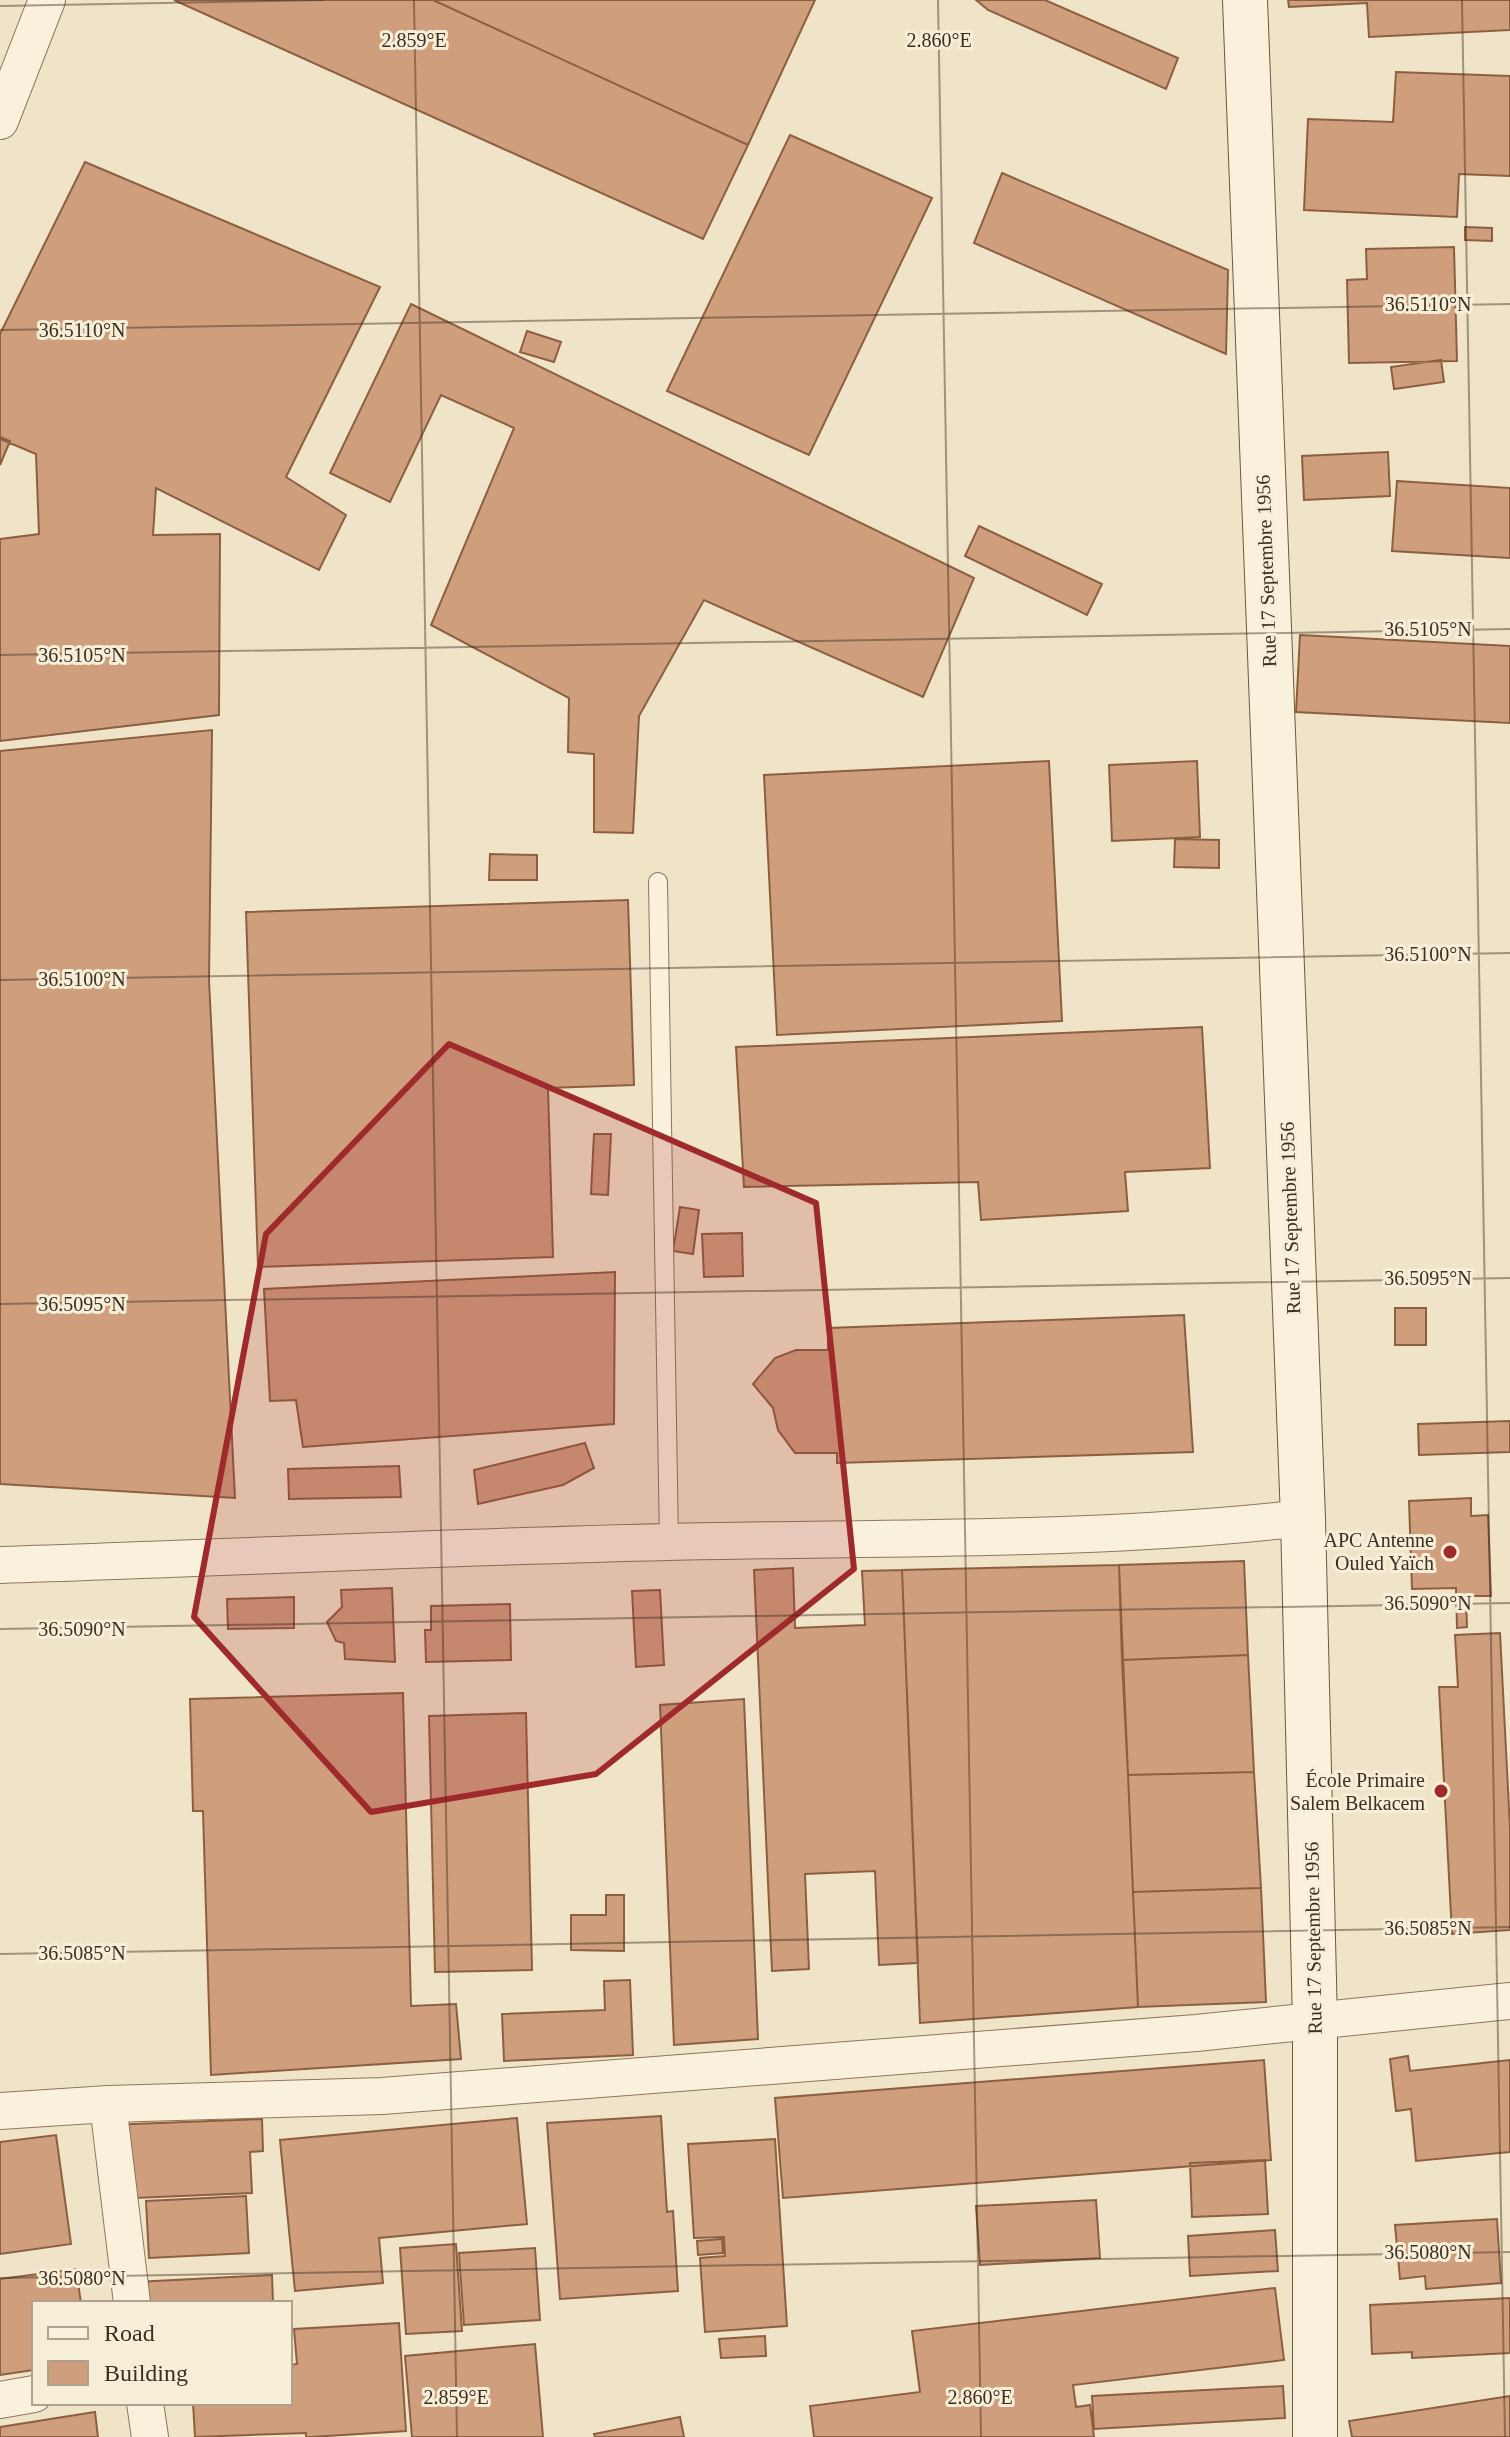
<svg xmlns="http://www.w3.org/2000/svg" width="1510" height="2437" font-family="Georgia,serif">
	<style>
		.building { fill: #cf9f7d; stroke: #8d5f41; stroke-width: 2 }
		.lines { fill: none; stroke-linecap: round; stroke-linejoin: round }
		.lane-casing { stroke: #8d765c; stroke-width: 20 }
		.street-casing { stroke: #8d765c; stroke-width: 38 }
		.secondary-casing { stroke: #6f573f; stroke-width: 46 }
		.lane { stroke: #faf1dc; stroke-width: 18 }
		.street { stroke: #faf1dc; stroke-width: 36 }
		.secondary { stroke: #faf1dc; stroke-width: 44 }
		.marked { fill: #9e2a2b; fill-opacity: 0.2; stroke: #9e2a2b; stroke-width: 6; stroke-linejoin: round }
		.ticks { fill: none; stroke: #3d2e20; stroke-width: 2; stroke-opacity: 0.45 }
		.poi-dot { fill: #9e2a2b; stroke: #f7eed8; stroke-width: 3 }
		.labels { text-anchor: middle; stroke-width: 6; stroke-linejoin: round; paint-order: stroke }
		.street-label { font-size: 20px; fill: #3d2e20; stroke: #f7eed8 }
		.poi-label { font-size: 20px; fill: #3d2e20; stroke: #f7eed8; text-anchor: end }
		.ticks-label { font-size: 20px; text-anchor: middle; fill: #3d2e20; stroke: #f7eed8; stroke-width: 6; stroke-linejoin: round; paint-order: stroke }
	</style>
	<rect width="100%" height="100%" fill="#f0e4c8"/>
	<path class="building" d="M174,0H433L748,145L703,239Z
		M433,0H815L748,145Z
		M976,0H1045L1178,58L1166,89L988,10Z
		M1288,0H1510V30L1369,37L1367,3L1289,7Z
		M1396,72L1510,76V176L1459,174L1457,217L1304,210L1308,119L1393,122Z
		M790,135L932,198L809,455L667,391Z
		M85,162L380,287L286,477L346,515L319,570L156,488L153,535L220,534L219,715L0,741V539L39,534L36,454L0,439V334Z
		M1002,173L1228,270L1226,354L974,243Z
		M1465,227L1492,228V241L1465,240Z
		M1454,247L1457,361L1349,363L1347,280L1367,279L1366,249Z
		M411,304L974,578L923,697L704,600L639,716L633,833L594,832V754L568,752L569,698L431,625L514,428L441,395L390,502L330,473Z
		M527,331L561,342L554,362L520,352Z
		M1441,360L1444,382L1394,389L1391,367Z
		M0,437L10,441L0,465Z
		M1388,452L1390,496L1304,500L1302,456Z
		M1397,481L1510,488V558L1392,551Z
		M979,526L1102,584L1087,615L965,556Z
		M1300,635L1510,646V723L1296,712Z
		M212,730L209,981L235,1498L0,1484V751Z
		M1049,761L1062,1021L777,1035L764,775Z
		M1197,761L1200,837L1112,841L1109,765Z
		M1175,839L1219,840V868L1174,867Z
		M490,854L537,855V880H489Z
		M628,900L634,1085L548,1088L553,1257L258,1267L246,912Z
		M1202,1027L1210,1168L1125,1172L1128,1211L981,1220L978,1182L744,1187L736,1047Z
		M594,1134H611L608,1195L591,1194Z
		M680,1207L699,1210L693,1254L673,1251Z
		M742,1233L743,1276L704,1277L702,1234Z
		M615,1272L614,1424L303,1447L296,1400L270,1401L264,1289Z
		M1395,1308H1426V1345H1395Z
		M1184,1315L1193,1452L837,1463V1453H795L778,1430L773,1408L753,1384L775,1358L796,1350H828V1328Z
		M1510,1421V1452L1419,1455L1418,1424Z
		M585,1443L594,1468L563,1485L478,1504L474,1470Z
		M399,1466L401,1497L289,1499L288,1469Z
		M1471,1498V1516L1488,1515L1491,1596H1466L1467,1627L1457,1628L1456,1588L1412,1589L1409,1501Z
		M1244,1561L1248,1655L1122,1660L1119,1565Z
		M1119,1565L1138,2007L920,2023L902,1570Z
		M793,1568L795,1628L865,1625L862,1571L902,1570L918,1963L879,1965L875,1871L805,1874L809,1969L772,1971L754,1570Z
		M392,1588L395,1662L345,1659L344,1643L336,1641L327,1622L342,1607L341,1590Z
		M660,1590L664,1665L636,1667L632,1591Z
		M294,1597V1628L228,1629L227,1599Z
		M510,1604L511,1660L426,1662L425,1630H431V1606Z
		M1500,1633L1510,1828V1930L1452,1934L1439,1687H1458L1455,1635Z
		M1248,1655L1254,1772L1128,1775L1122,1660Z
		M403,1693L411,2006L456,2004L461,2059L211,2075L203,1811H193L190,1699Z
		M744,1699L758,2039L674,2045L660,1705Z
		M526,1713L532,1970L435,1972L429,1716Z
		M1254,1772L1261,1888L1133,1892L1128,1775Z
		M1261,1888L1266,2002L1138,2007L1133,1892Z
		M606,1895H624V1951L571,1950V1915H606Z
		M630,1980L633,2055L504,2061L502,2014L605,2010L604,1981Z
		M1408,2056L1410,2071L1510,2060V2152L1416,2161L1411,2109L1396,2111L1390,2059Z
		M1264,2060L1271,2160L783,2198L775,2098Z
		M661,2116L667,2212L673,2211L678,2291L560,2299L547,2123Z
		M517,2118L527,2224L379,2238L383,2283L295,2291L280,2140Z
		M262,2119L263,2151L250,2152L252,2193L111,2199L108,2125Z
		M56,2135L71,2244L0,2254V2142Z
		M775,2139L787,2326L705,2332L700,2258L725,2256L724,2237L694,2238L688,2144Z
		M1265,2160L1268,2214L1192,2217L1190,2163Z
		M246,2196L249,2253L149,2258L146,2201Z
		M1096,2200L1100,2258L980,2265L976,2206Z
		M1497,2219L1501,2283L1426,2289L1425,2276L1400,2279L1395,2225Z
		M1275,2230L1278,2271L1190,2276L1188,2236Z
		M722,2239L723,2253L698,2255L697,2241Z
		M456,2244L462,2331L406,2334L400,2248Z
		M535,2248L540,2320L464,2325L459,2253Z
		M76,2269L81,2303H34V2370L0,2375V2279Z
		M272,2275L273,2303H138L136,2282Z
		M1275,2288L1284,2360L1073,2385L1076,2407L1090,2405L1094,2437H814L810,2406L920,2392L912,2331Z
		M1510,2298V2353L1412,2358V2352L1372,2354L1370,2305Z
		M399,2323L406,2431L311,2437H306V2433L195,2437L193,2403H290V2365L297,2364L294,2329Z
		M765,2336L766,2356L721,2358L719,2339Z
		M535,2344L543,2437H412L405,2356Z
		M1283,2386L1285,2418L1094,2429L1092,2396Z
		M1510,2396V2437H1352L1349,2421Z
		M95,2412L98,2437H0V2427Z
		M680,2417L684,2437H595L594,2434Z"/>
	<g class="lines">
		<g class="lane-casing">
			<path id="lane" d="M658,882L669,1542"/>
		</g>
		<g class="street-casing">
			<path id="street" d="M0,121L47,0
				M0,1565C223,1558 446,1547 668,1542C881,1537 1091,1542 1303,1518
				M108,2104L132,2303
				M0,2111L108,2104L382,2096L1196,2033L1510,2001
				M0,2400L34,2394
				M145,2403L150,2437"/>
		</g>
		<g class="secondary-casing">
			<path id="secondary" d="M1245,0L1303,1518L1315,2023V2437"/>
		</g>
		<use href="#lane" class="lane"/>
		<use href="#street" class="street"/>
		<use href="#secondary" class="secondary"/>
	</g>
	<path class="marked" d="M449,1044L816,1203L854,1569L596,1774L371,1812L194,1617L266,1234Z"/>
	<path class="ticks" d="M414,0L457,2437M938,0L981,2437M1462,0L1505,2437M0,6L324,0M0,330L1510,304M0,655L1510,629M0,980L1510,953M0,1304L1510,1278M0,1629L1510,1603M0,1954L1510,1927M0,2278L1510,2252"/>
	<g class="poi-dot">
		<circle cx="1450" cy="1552" r="8"/>
		<circle cx="1441" cy="1791" r="8"/>
	</g>
	<g class="labels">
		<g class="street-label">
			<text transform="translate(1266 571) rotate(-92)" y="7">Rue 17 Septembre 1956</text>
			<text transform="translate(1290 1218) rotate(-92)" y="7">Rue 17 Septembre 1956</text>
			<text transform="translate(1313 1938) rotate(-91)" y="7">Rue 17 Septembre 1956</text>
		</g>
		<g class="poi-label">
			<text x="1434" y="1547">APC Antenne<tspan x="1434" dy="23">Ouled Yaïch</tspan></text>
			<text x="1425" y="1787">École Primaire<tspan x="1425" dy="23">Salem Belkacem</tspan></text>
		</g>
	</g>
	<g class="ticks-label">
		<text x="414" y="47">2.859°E</text>
		<text x="939" y="47">2.860°E</text>
		<text x="1428" y="311">36.5110°N</text>
		<text x="82" y="337">36.5110°N</text>
		<text x="1428" y="636">36.5105°N</text>
		<text x="82" y="662">36.5105°N</text>
		<text x="1428" y="961">36.5100°N</text>
		<text x="82" y="986">36.5100°N</text>
		<text x="1428" y="1285">36.5095°N</text>
		<text x="82" y="1311">36.5095°N</text>
		<text x="1428" y="1610">36.5090°N</text>
		<text x="82" y="1636">36.5090°N</text>
		<text x="1428" y="1935">36.5085°N</text>
		<text x="82" y="1960">36.5085°N</text>
		<text x="1428" y="2259">36.5080°N</text>
		<text x="82" y="2285">36.5080°N</text>
		<text x="456" y="2404">2.859°E</text>
		<text x="980" y="2404">2.860°E</text>
	</g>
	<rect x="32" y="2301" width="260" height="104" fill="#f7eed8" stroke="#ada18e" stroke-width="2"/>
	<rect x="48" y="2327" width="40" height="12" fill="#faf1dc" stroke="#ada18e" stroke-width="2"/>
	<text x="104" y="2341" font-size="24" fill="#3d2e20">Road</text>
	<rect x="48" y="2361" width="40" height="24" fill="#cf9f7d" stroke="#ada18e" stroke-width="2"/>
	<text x="104" y="2381" font-size="24" fill="#3d2e20">Building</text>
</svg>
